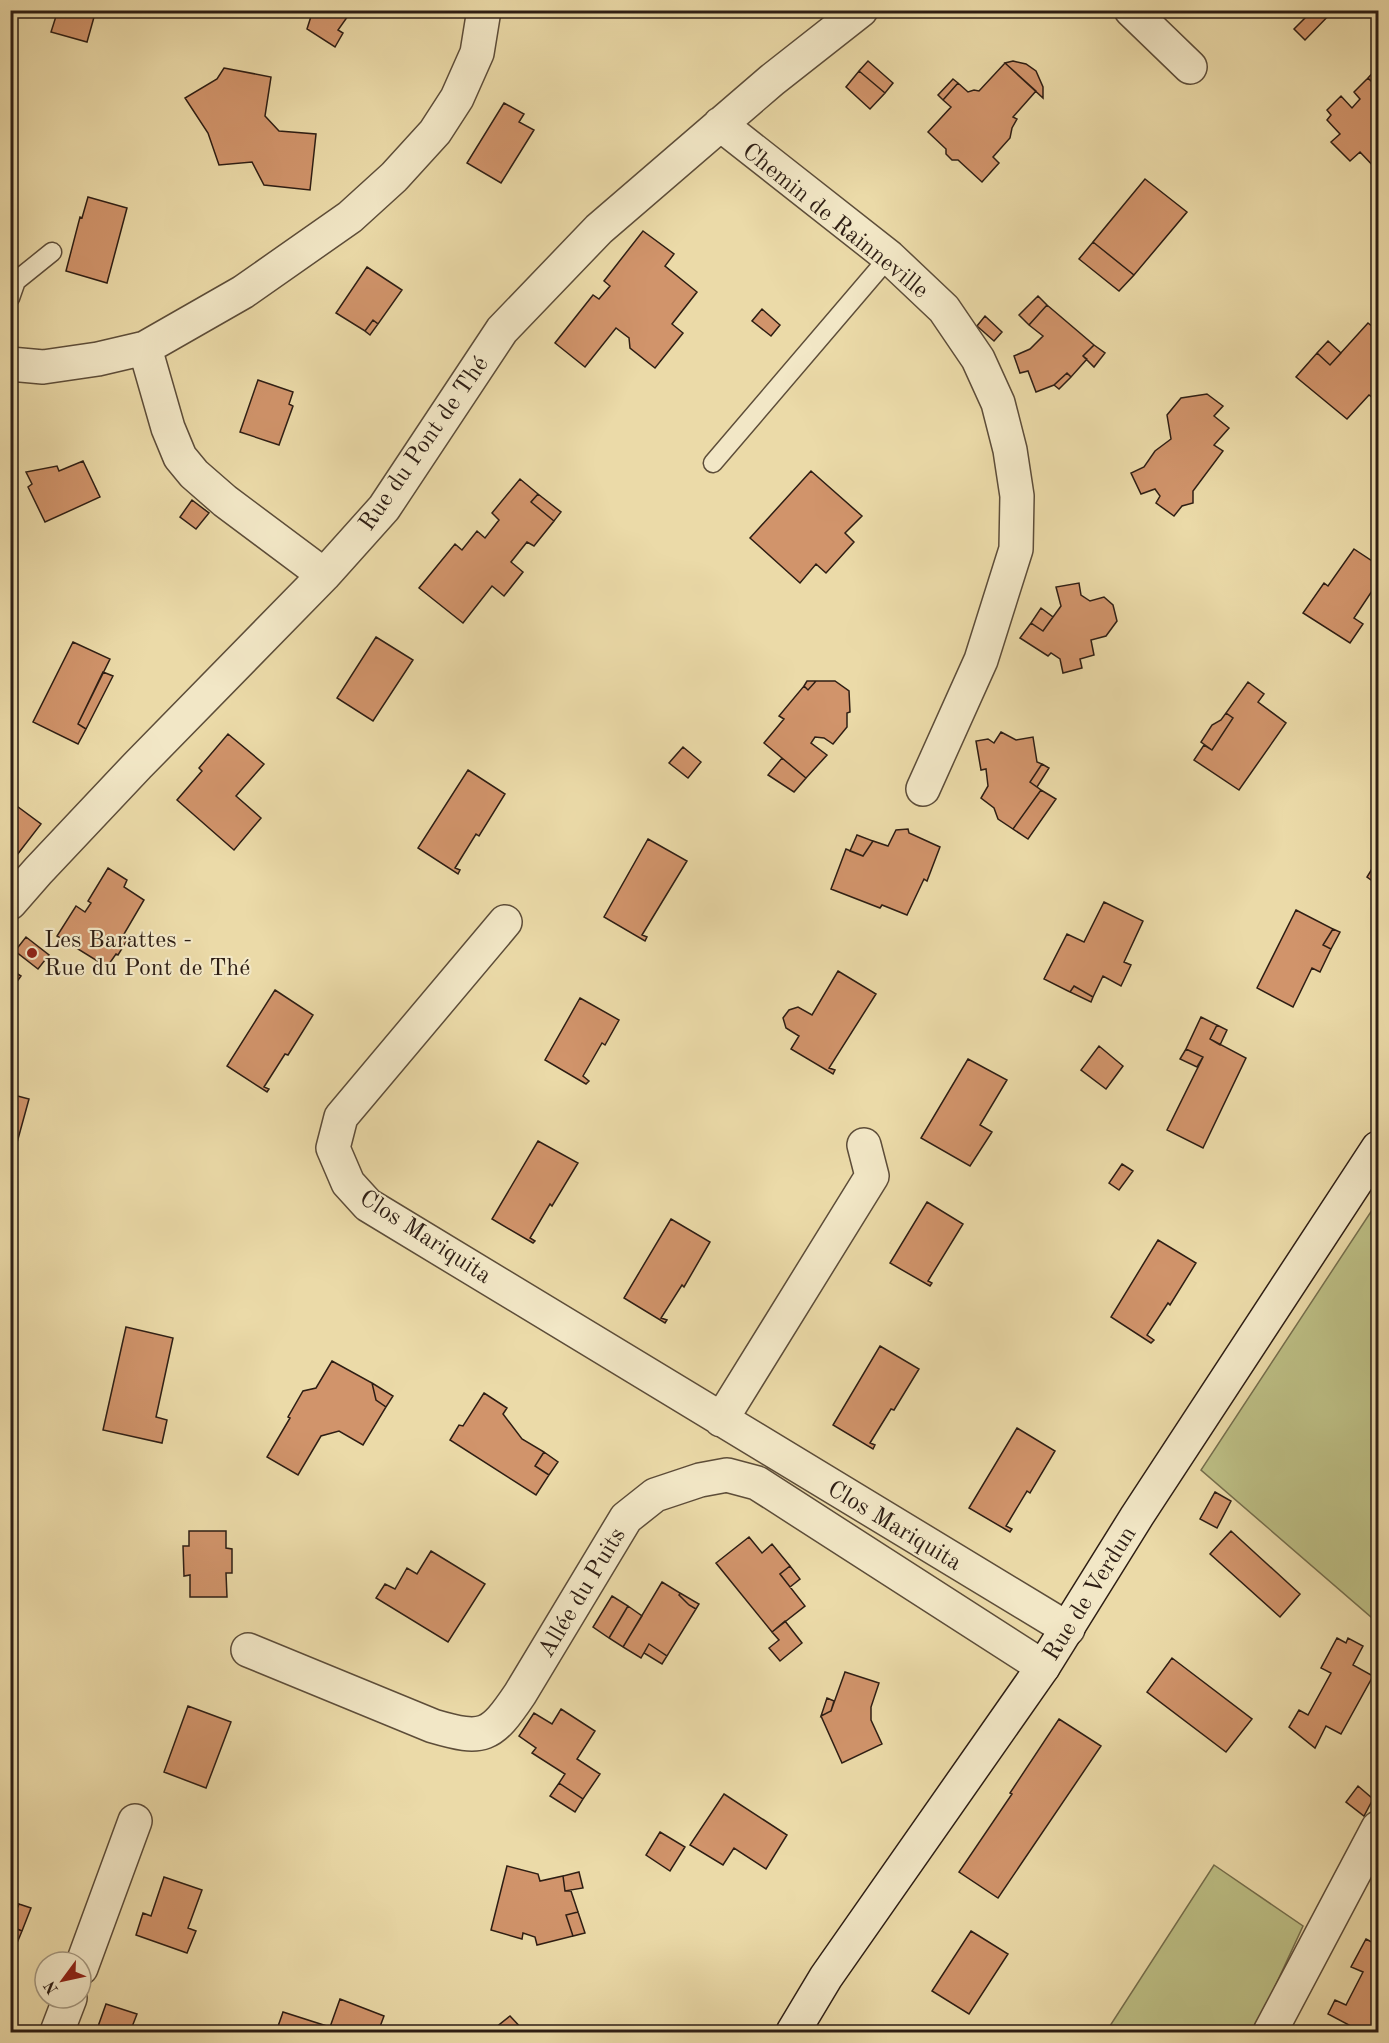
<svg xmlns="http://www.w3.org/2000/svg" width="1389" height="2043" font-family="'Old Standard TT',serif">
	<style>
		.green { fill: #bcbe84; stroke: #756e4c; stroke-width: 1.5 }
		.building { fill: #d1946b; stroke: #2e1e14; stroke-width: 1.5 }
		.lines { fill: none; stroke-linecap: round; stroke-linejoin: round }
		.service-casing { stroke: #5d4d39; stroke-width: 21 }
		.minor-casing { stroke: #5d4d39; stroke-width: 36 }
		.secondary-casing { stroke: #2e1e14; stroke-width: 36 }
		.service { stroke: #f2e7c6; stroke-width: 18 }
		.minor { stroke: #f2e7c6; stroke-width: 33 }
		.secondary { stroke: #f2e7c6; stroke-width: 33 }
		.poi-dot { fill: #8f2418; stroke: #f2e7c6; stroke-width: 2 }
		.labels { text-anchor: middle; stroke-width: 4.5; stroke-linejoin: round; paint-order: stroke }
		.street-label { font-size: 24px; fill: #2e1e14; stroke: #f2e7c6 }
		.poi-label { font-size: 24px; fill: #2e1e14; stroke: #f2e7c6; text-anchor: start }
	</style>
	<rect width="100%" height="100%" fill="#ebdaa8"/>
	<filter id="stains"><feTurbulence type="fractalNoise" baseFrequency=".00333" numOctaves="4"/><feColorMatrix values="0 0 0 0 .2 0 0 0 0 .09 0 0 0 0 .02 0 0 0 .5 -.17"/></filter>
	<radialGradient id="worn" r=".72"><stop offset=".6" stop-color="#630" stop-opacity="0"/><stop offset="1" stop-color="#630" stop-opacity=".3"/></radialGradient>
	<path class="green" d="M1378,1201V1623L1201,1470Z
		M1214,1865L1303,1926L1254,2032H1106Z"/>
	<path class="building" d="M58,10H96L87,42L51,32Z
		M313,10H346L344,13L348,16L338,30L343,33L335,47L307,29Z
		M1298,10H1334L1305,40L1294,29L1305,18Z
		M868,61L893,83L885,93L859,71Z
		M1013,61L1026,64L1036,71L1043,87V98L1005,63Z
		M1005,63L1036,91L1013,117L1017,119L1012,128L1010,138L993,157L999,163L982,182L958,160H952L946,154V149L928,132L951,107L943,100L958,83L968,92L974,90L979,91Z
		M1378,67V88L1368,78Z
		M224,68L271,77L265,116L279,131L316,134L310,190L264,185L252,162L219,165L208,133L185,98L217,79Z
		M859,71L885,93L870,109L846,87Z
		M1368,78L1378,88V171L1360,152L1350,161L1331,142L1340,134L1327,120L1331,115L1327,110L1341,96L1352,108L1360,99L1354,92Z
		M953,79L958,83L943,100L938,95Z
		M504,103L524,114L519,122L534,130L501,183L467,163Z
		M1145,179L1187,212L1134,275L1093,242Z
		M88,197L127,208L107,283L66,271L80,217L82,218Z
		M643,231L674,254L665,266L697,292L672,324L683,333L655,368L630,348L629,338L616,328L585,367L555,343L593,295L599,299L610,286L604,281Z
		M1093,242L1134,275L1119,291L1079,259Z
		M367,267L402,290L378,324L373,320L365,331L336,313Z
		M1038,296L1047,305L1029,325L1019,315Z
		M1047,305L1094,345L1083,356L1087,359L1071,377L1067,373L1054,385L1036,392L1028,371L1020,373L1014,356L1030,349L1043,336L1029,325Z
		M762,309L780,325L771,336L752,321Z
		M985,316L1002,332L994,341L977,326Z
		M373,320L378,324L370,335L365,331Z
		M1368,323L1378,331V397L1373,398L1369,395L1347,419L1296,377L1317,353L1330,365Z
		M1328,341L1341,353L1330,365L1317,353Z
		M1094,345L1105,353L1094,367L1083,356Z
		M1067,373L1071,377L1059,389L1054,385Z
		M258,380L293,392L289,404L293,406L279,445L240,432Z
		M1207,394L1223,406L1214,416L1229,428L1214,445L1223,451L1193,491V503L1182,506L1174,516L1156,503L1160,496L1155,489L1141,494L1131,473L1144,467L1155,451L1171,439L1167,415L1181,398Z
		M83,461L100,497L45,522L28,487L32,484L26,472L57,466L59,471Z
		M811,471L862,516L845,533L854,542L826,573L816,564L800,583L750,538Z
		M520,479L538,494L531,502L554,521L534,546L527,542L511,562L523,572L504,596L492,586L463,623L419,588L455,544L462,550L477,531L485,538L499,520L492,513Z
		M538,494L561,512L554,521L531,502Z
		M192,500L209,513L196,529L180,517Z
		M1354,549L1378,565V582L1354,618L1363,624L1350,643L1303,613L1324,583L1328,586Z
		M1079,583L1081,595L1090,601L1104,597L1113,605L1117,621L1106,636L1091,640L1094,655L1080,659L1082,668L1063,673L1060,659L1051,653L1048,656L1020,638L1031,623L1043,631L1053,617L1061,606L1056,587Z
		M1041,608L1053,617L1043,631L1031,623Z
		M376,637L413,660L373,721L337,698Z
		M73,642L110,659L78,724L86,729L78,744L33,722Z
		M103,672L113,676L86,729L78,724Z
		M807,681H816L808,690L804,686Z
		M816,681H835L849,691L850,712L847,713V727L833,744L824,738L815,737L811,743L827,755L806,778L764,743L784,719L779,716L804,686L808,690Z
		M1248,682L1264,694L1258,702L1286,723L1239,790L1194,760L1204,745L1212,750L1233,718L1226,713Z
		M1226,713L1233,718L1212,750L1201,742L1212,725L1221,720Z
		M1001,732L1016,740L1033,737L1037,762L1042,764L1030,782L1041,790L1013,829L998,819L994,808L981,798L988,786L986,769L981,770L976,741L988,739L994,743Z
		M228,734L264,764L236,796L261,818L234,850L177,800L202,771L199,768Z
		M683,747L701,762L688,778L669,763Z
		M782,758L806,778L794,792L768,775Z
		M1042,764L1049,768L1037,787L1030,782Z
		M468,770L505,794L479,836L476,834L455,868L460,870L458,874L418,848Z
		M1041,790L1056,799L1028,839L1013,829Z
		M10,801L41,824L10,864Z
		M908,829L909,833L940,847L927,881L924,879L907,915L882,905L880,908L831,889L846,849L863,856L873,841L888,846L896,830Z
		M857,835L873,841L863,856L850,851Z
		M648,839L687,861L642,935L647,937L645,941L604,917Z
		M1378,859V885L1367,877Z
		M108,868L127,880L124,887L144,900L124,934L129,937L118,955L116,954L107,967L57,936L76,906L85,912L91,903L88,901Z
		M1104,902L1143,921L1124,962L1131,965L1121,986L1103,976L1093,997L1074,986L1070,992L1044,979L1067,934L1084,942Z
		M1296,910L1333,929L1323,945L1331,949L1320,972L1312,968L1293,1007L1257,988Z
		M1333,929L1340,932L1331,949L1323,945Z
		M26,937L49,955L38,969L15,951Z
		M10,969L21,976L11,990H10Z
		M838,971L876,994L829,1068L835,1070L833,1074L791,1049L799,1036L786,1028L783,1018L789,1010L798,1007L812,1015Z
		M1074,986L1093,997L1091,1002L1070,992Z
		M275,990L313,1015L288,1055L285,1054L264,1087L269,1089L267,1092L227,1066Z
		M580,998L619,1020L605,1045L602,1043L583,1076L589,1081L586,1084L545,1060Z
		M1201,1017L1217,1025L1210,1039L1246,1058L1203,1148L1167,1130L1203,1057L1186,1049Z
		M1217,1025L1227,1030L1220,1045L1210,1039Z
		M1099,1046L1123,1066L1106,1089L1081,1070Z
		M1186,1049L1203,1057L1197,1067L1180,1059Z
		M968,1059L1007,1080L980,1125L992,1132L970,1166L921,1138Z
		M10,1094L29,1099L15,1150H10Z
		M538,1141L578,1163L552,1206L550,1204L530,1238L535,1241L533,1243L492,1219Z
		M1122,1164L1133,1171L1119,1190L1109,1183Z
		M927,1202L963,1224L928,1281L932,1283L930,1286L890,1263Z
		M671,1219L710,1242L684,1287L682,1285L661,1318L667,1320L665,1323L624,1298Z
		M1158,1240L1196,1263L1170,1305L1168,1303L1147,1335L1154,1340L1151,1343L1111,1317Z
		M126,1327L173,1338L156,1417L167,1420L162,1443L103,1430Z
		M880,1346L919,1369L894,1410L891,1409L870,1443L875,1445L873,1449L833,1425Z
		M332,1361L372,1383L376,1400L386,1407L363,1445L339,1431L321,1436L298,1475L267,1457L290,1418L288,1417L303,1391L316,1388Z
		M372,1383L393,1396L386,1407L376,1400Z
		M484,1393L507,1408L503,1414L522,1439L544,1452L535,1466L549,1475L536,1495L450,1440L459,1425L463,1426Z
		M1017,1428L1055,1451L1030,1493L1027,1491L1006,1526L1012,1529L1010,1532L969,1508Z
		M544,1452L558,1462L549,1475L535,1466Z
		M1215,1492L1231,1501L1217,1528L1200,1519Z
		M189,1531H226V1548L232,1549V1573H226L227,1597H190V1575L184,1576L183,1546H189Z
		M1231,1531L1300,1594L1280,1617L1210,1554Z
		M749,1537L762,1553L772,1544L790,1566L780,1574L805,1606L772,1632L716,1563Z
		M431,1551L485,1584L448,1642L376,1598L385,1584L395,1589L407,1568L417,1574Z
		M790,1566L800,1579L790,1587L780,1574Z
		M662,1582L680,1593L679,1595L689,1605L696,1609L667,1656L649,1644L641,1658L623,1647Z
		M680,1593L699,1604L696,1609L689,1605L679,1595Z
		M612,1596L628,1606L609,1638L593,1627Z
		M628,1606L642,1616L623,1647L609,1638Z
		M785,1621L802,1643L780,1661L769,1648L779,1640L772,1632Z
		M1337,1638L1346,1643L1348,1638L1363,1646L1353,1665L1373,1676L1341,1734L1326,1726L1315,1748L1289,1727L1299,1710L1308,1715L1331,1673L1321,1668Z
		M649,1644L667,1656L662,1664L644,1653Z
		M1172,1658L1252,1719L1226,1752L1147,1692Z
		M845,1672L879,1683L871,1707V1720L882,1744L842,1763L821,1716L831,1711Z
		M827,1698L834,1701L831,1711L821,1716Z
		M188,1706L231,1722L206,1788L164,1772Z
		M561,1709L595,1731L577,1759L600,1774L583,1799L559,1783L565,1774L532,1753L536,1748L519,1736L534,1713L552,1724Z
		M1059,1719L1101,1746L998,1898L959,1872L1012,1794L1010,1793Z
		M559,1783L583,1799L575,1812L550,1796Z
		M1358,1786L1373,1799L1364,1816L1346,1802Z
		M724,1794L787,1835L766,1869L734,1848L723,1865L690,1845Z
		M660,1832L685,1847L670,1871L646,1855Z
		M507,1866L538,1874L540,1881L563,1876L565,1891H571L578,1912L566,1915L573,1936L537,1945L535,1937L523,1933L522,1939L491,1930Z
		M579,1872L583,1888L565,1891L563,1876Z
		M164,1877L202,1890L188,1928L196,1931L187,1953L136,1935L143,1913L151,1916Z
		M10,1901L19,1904L10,1925Z
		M19,1904L31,1908L22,1931L10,1926Z
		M578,1912L585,1933L573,1936L566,1915Z
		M10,1926L22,1931L12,1955H10Z
		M971,1931L1008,1954L969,2014L932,1991Z
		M1366,1939L1377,1945L1378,1943V2032H1362L1328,2014L1335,2000L1346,2005L1363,1972L1351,1967Z
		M340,1999L384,2016L378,2032H276L283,2012L330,2027Z
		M106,2004L137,2014L130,2032H96Z
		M510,2016L525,2032H490Z"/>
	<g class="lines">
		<g class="service-casing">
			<path id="service" d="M10,298L16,281L52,252
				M713,463L889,257"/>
		</g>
		<g class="minor-casing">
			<path id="minor" d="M1131,10L1190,67
				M720,124L889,257L944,309L978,359L998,403L1010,450L1017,496L1016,549L981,660L923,789
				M145,348L168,428L180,457L194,474L225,501L324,575
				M10,364L43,367L98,359L145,348L243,292L350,217L394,177L435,132L457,98L477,53L484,10
				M10,903L38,871L138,765L324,575L384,508L502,330L599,229L772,80L861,10
				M505,922L341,1117L333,1148L348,1183L368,1205L1068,1629
				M721,1420L872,1176L864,1145
				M248,1650L433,1726C484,1741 491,1737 520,1694L626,1518L655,1495L700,1480L727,1475L757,1483L1043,1667
				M81,1968L135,1821
				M57,2032L70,1998
				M1270,2032L1378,1828"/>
		</g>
		<g class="secondary-casing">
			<path id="secondary" d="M793,2032L826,1977L1043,1667L1137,1516L1378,1148"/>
		</g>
		<use href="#service" class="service"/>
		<use href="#minor" class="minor"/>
		<use href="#secondary" class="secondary"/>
	</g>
	<circle class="poi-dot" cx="32" cy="953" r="6"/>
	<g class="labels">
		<g class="street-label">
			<text transform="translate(836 220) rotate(39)" y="8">Chemin de Rainneville</text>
			<text transform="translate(423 443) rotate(-55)" y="8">Rue du Pont de Thé</text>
			<text transform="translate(426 1236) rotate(33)" y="8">Clos Mariquita</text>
			<text transform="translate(895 1525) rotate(31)" y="8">Clos Mariquita</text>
			<text transform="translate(581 1592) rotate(-59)" y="8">Allée du Puits</text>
			<text transform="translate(1089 1593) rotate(-58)" y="8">Rue de Verdun</text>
		</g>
		<g class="poi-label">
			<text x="44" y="947">Les Barattes -<tspan x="44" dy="28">Rue du Pont de Thé</tspan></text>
		</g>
	</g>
	<rect width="1389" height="2043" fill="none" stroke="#ebdaa8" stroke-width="36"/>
	<rect x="12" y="12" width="1365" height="2019" fill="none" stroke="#2e1e14" stroke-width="3"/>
	<rect x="18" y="18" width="1353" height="2007" fill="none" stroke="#2e1e14" stroke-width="1.5"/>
	<g transform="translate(63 1980) rotate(237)"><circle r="28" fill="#f2e7c6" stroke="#a4977f" stroke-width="1.5"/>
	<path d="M0-4.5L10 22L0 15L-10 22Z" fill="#8f2418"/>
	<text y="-9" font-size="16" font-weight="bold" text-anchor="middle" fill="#2e1e14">N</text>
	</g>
	<rect width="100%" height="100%" filter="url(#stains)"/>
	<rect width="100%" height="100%" fill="url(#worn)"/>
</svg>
